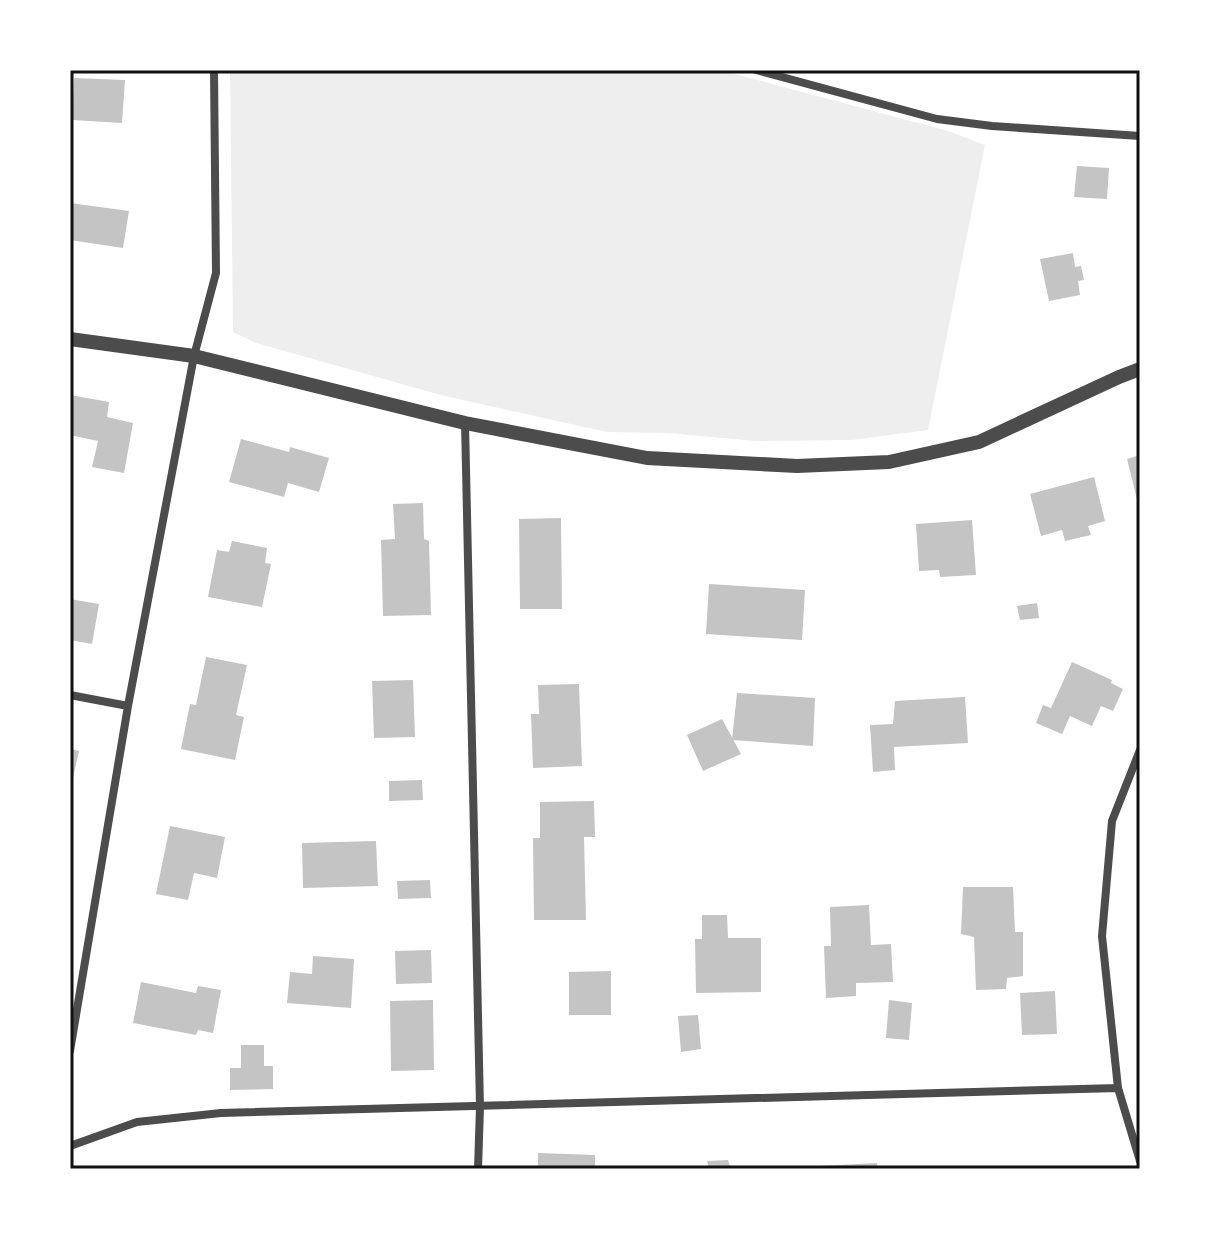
<svg xmlns="http://www.w3.org/2000/svg" width="1210" height="1239" font-family="'Source Sans 3',sans-serif">
	<style>
		.green { fill: #eee }
		.building { fill: #c4c4c4 }
		.lines { fill: none; stroke-linecap: round; stroke-linejoin: round }
		.minor { stroke: #4c4c4c; stroke-width: 8 }
		.tertiary { stroke: #4c4c4c; stroke-width: 14 }
		.neatline { fill: none; stroke: #111; stroke-width: 3 }
	</style>
	<rect width="100%" height="100%" fill="#fff"/>
	<path class="green" d="M230,70H720L948,131L985,145L928,430L852,440L756,441L667,433L607,432L441,395L256,343L233,332Z"/>
	<path class="building" d="M74,78L125,80L122,123L72,120Z
		M1077,166L1109,168L1107,199L1074,197Z
		M70,203L129,211L123,248L70,240Z
		M1073,253L1075,267L1081,266L1084,280L1078,281L1080,295L1049,301L1040,259Z
		M70,395L109,402L107,417L133,423L124,473L92,467L98,441L70,435Z
		M241,439L289,452L290,447L329,458L319,492L288,483L284,497L229,482Z
		M1140,455V507H1139L1127,459Z
		M1094,477L1105,521L1088,526L1091,535L1065,541L1062,530L1041,536L1030,494Z
		M423,503L424,539L429,541L431,615L383,616L381,540L395,539L393,504Z
		M561,518L562,609H520L519,519Z
		M972,520L976,575L940,577L939,570L919,571L916,524Z
		M232,541L267,548L265,563L271,564L262,607L208,597L217,550L229,552Z
		M709,584L805,590L802,640L706,634Z
		M70,599L99,604L92,644L70,640Z
		M1037,603L1039,618L1020,620L1017,606Z
		M206,657L247,665L236,715L244,717L235,760L181,749L190,704L196,705Z
		M1072,662L1112,680L1111,683L1123,689L1113,711L1101,706L1092,726L1070,716L1062,734L1036,723L1043,705L1051,708Z
		M413,680L415,737L374,738L372,681Z
		M579,684L582,766L533,768L531,714H539L538,685Z
		M737,693L815,698L813,746L732,740Z
		M965,697L968,743L894,747L895,770L873,772L870,725L893,724L895,701Z
		M722,719L741,754L703,771L687,735Z
		M70,749L79,751L71,787L70,786Z
		M422,780L423,800L389,801V781Z
		M594,801L595,837H584L586,920H534L533,838H540V802Z
		M170,826L225,837L217,878L194,873L188,900L156,894Z
		M376,841L378,886L303,888L302,843Z
		M430,880L431,898L398,899L397,881Z
		M963,887H1013L1015,932H1023V976L1007,978L1006,989L976,990L974,937L961,934Z
		M869,905L871,945L891,944L893,982L856,983V996L826,998L824,946H831L830,907Z
		M702,915H727L728,938H761V992L696,993L695,939H702Z
		M431,950L432,983L396,984L395,951Z
		M313,956L354,959L351,1008L287,1003L290,972L312,974Z
		M611,971V1015H569V972Z
		M141,982L196,993L198,986L221,990L213,1033L198,1030L196,1035L133,1023Z
		M1055,991L1057,1034L1022,1035L1020,993Z
		M433,1000L434,1070L391,1071L390,1001Z
		M889,1000L912,1003L909,1040L886,1038Z
		M698,1015L701,1049L681,1052L678,1016Z
		M241,1045H264V1066H273V1089L230,1090V1068H241Z
		M538,1153L595,1155V1169H538Z
		M728,1160L731,1169H709L707,1161Z
		M877,1163L878,1169H819V1166Z"/>
	<g class="lines">
		<path class="minor" d="M756,70L937,119L992,126L1140,136
			M465,423L480,1107L478,1169
			M70,695L128,706
			M1140,750L1112,821L1102,936L1118,1088L1140,1161
			M70,1051L128,706L194,356L216,273L214,70
			M70,1146L137,1122L221,1113L1118,1088"/>
		<path class="tertiary" d="M70,339L194,356L465,423L647,458L797,466L889,462L979,442L1119,377L1140,369"/>
	</g>
	<rect width="1210" height="1239" fill="none" stroke="#ffffff" stroke-width="144"/>
	<rect x="72" y="72" width="1066" height="1095" class="neatline"/>
</svg>
